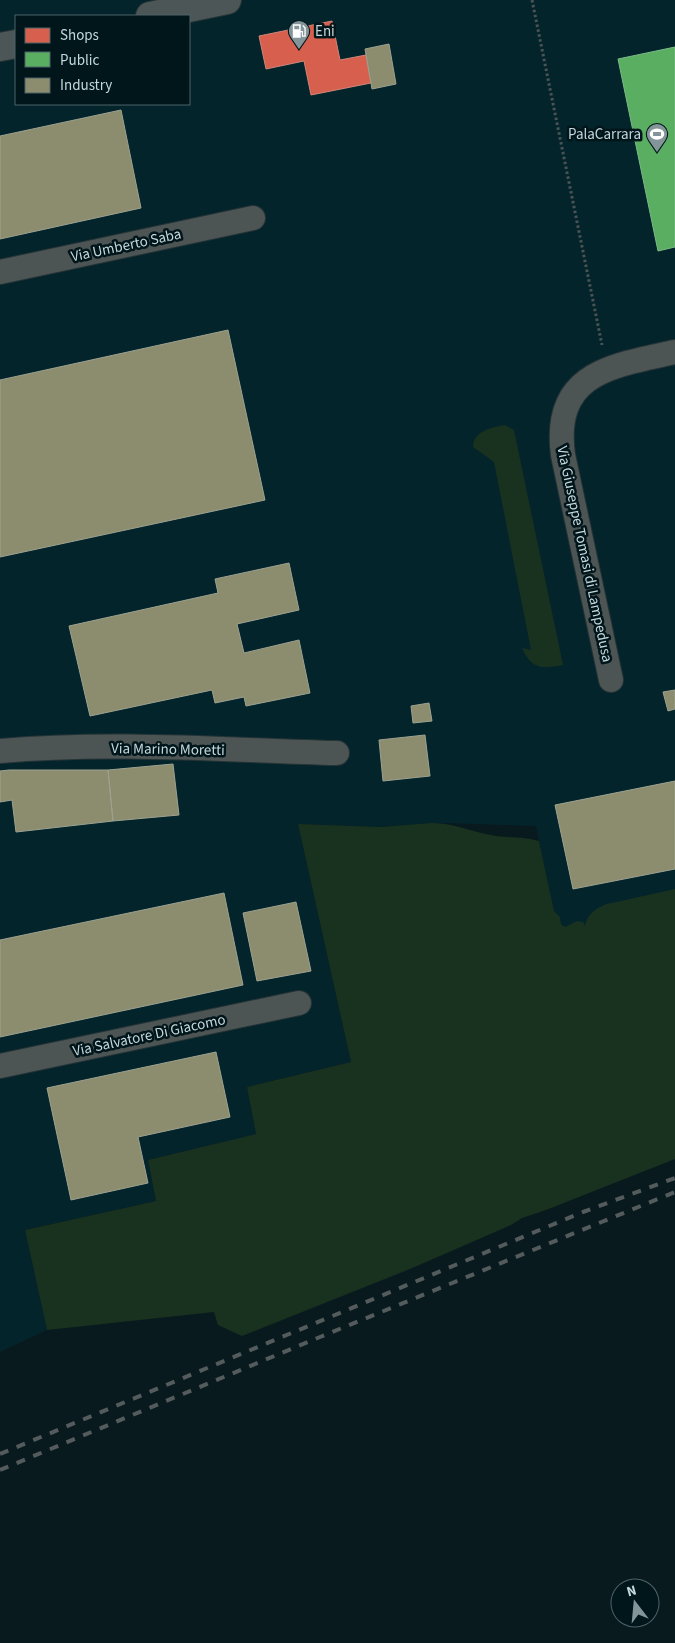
<svg xmlns="http://www.w3.org/2000/svg" width="675" height="1643" font-family="'Source Sans 3',sans-serif">
	<style>
		.built { fill: #04242c; fill-rule: evenodd }
		.green { fill: #19311f }
		.shops { fill: #d6604d; stroke: #d18478 }
		.public { fill: #5aae61; stroke: #7aba86 }
		.industry { fill: #8c8c6e; stroke: #9da28f }
		.lines { fill: none; stroke-linecap: round; stroke-linejoin: round }
		.street-casing { stroke: #253437; stroke-width: 26 }
		.secondary-casing { stroke: #253437; stroke-width: 30 }
		.path { stroke: #4b5454; stroke-width: 3; stroke-dasharray: 2.5 2.5; stroke-linecap: butt }
		.street { stroke: #4d5454; stroke-width: 24 }
		.secondary { stroke: #4d5656; stroke-width: 28 }
		.rail { stroke: #545b5d; stroke-width: 4; stroke-dasharray: 9 9; stroke-linecap: butt }
		.labels { text-anchor: middle; stroke-width: 5; stroke-linejoin: round; paint-order: stroke }
		.poi-label { font-size: 15px; fill: #c4d7db; stroke: #00161b; text-anchor: start }
		.street-label { font-size: 15px; fill: #c4d7db; stroke: #00161b }
	</style>
	<rect width="100%" height="100%" fill="#091a1e"/>
	<path class="built" d="M0,0H675V907L558,932L536,826L446,823L381,827L298,824L351,1062L247,1087L256,1134L148,1160L156,1201L25,1230L47,1330L0,1352ZM16,16H189V104H16Z"/>
	<path class="green" d="M505,425L514,430L563,665C542,669 532,670 522,648L531,650L494,462L473,447C473,431 493,427 505,425Z
		M432,823C454,823 475,833 496,836C511,838 525,837 539,841L554,911L560,917L561,924L565,927L577,921L583,922L585,926C587,914 596,908 607,904L675,889V1159L546,1210L522,1218L511,1225L410,1269L242,1336L218,1325L214,1312L47,1330L25,1230L156,1201L148,1160L256,1134L247,1087L351,1062L298,824L381,827Z"/>
	<path class="shops" d="M332,21L340,60L366,55L371,83L311,95L304,61L266,69L259,36Z"/>
	<path class="public" d="M675,47V247L658,251L618,59Z"/>
	<path class="industry" d="M389,44L396,84L372,89L365,49Z
		M121,110L141,208L0,239V136Z
		M228,330L265,500L0,557V380Z
		M289,563L299,610L237,624L244,653L299,640L310,693L246,706L244,697L215,703L212,690L90,716L69,626L218,593L215,579Z
		M675,690V709L668,711L663,692Z
		M429,703L432,721L413,723L411,706Z
		M425,735L430,776L383,781L379,740Z
		M173,764L179,815L113,821L108,770Z
		M9,770H108L113,821L16,832L12,800L0,802V771Z
		M675,781V869L573,889L555,805Z
		M224,893L243,985L0,1037V940Z
		M296,902L311,971L257,981L243,913Z
		M216,1052L230,1117L138,1137L148,1183L71,1200L47,1088Z"/>
	<g class="lines">
		<g class="street-casing">
			<path id="street" d="M0,272L253,218
				M611,680L563,455C552,372 612,366 675,352
				M0,751C112,741 225,750 337,753
				M0,1066L299,1003"/>
		</g>
		<g class="secondary-casing">
			<path id="secondary" d="M150,16L227,0
				M0,47L16,44"/>
		</g>
		<path class="path" d="M532,0L602,345"/>
		<use href="#street" class="street"/>
		<use href="#secondary" class="secondary"/>
		<path class="rail" d="M0,1454L583,1212L675,1178
			M0,1470L320,1337L675,1192"/>
	</g>
	<defs>
		<g id="fuel-pin" transform="scale(1.125)"><path d="M0 17L-7.5 6A9.5 9.5 0 1 1 7.5 6Z" fill="#839599" stroke="#00161b"/><path d="M-5.5-6h7V0h2V4h1.3V-2.5L3-4.5l.8-.8L6-3V5H2.5V1h-1V6h-7ZM-4.2-4.7v3.2H.2V-4.7Z" fill="#fff"/></g>
		<g id="stadium-pin" transform="scale(1.125)"><path d="M0 17L-7.5 6A9.5 9.5 0 1 1 7.5 6Z" fill="#839599" stroke="#00161b"/><path d="M0-5a6.5 5 0 1 0 0 10a6.5 5 0 1 0 0-10ZM-3.5-1.8h7v3.6h-7Z" fill="#fff"/></g>
	</defs>
	<g fill-rule="evenodd">
		<use href="#fuel-pin" x="299" y="31"/>
		<use href="#stadium-pin" x="657" y="134"/>
	</g>
	<g class="labels">
		<g class="poi-label">
			<text x="315" y="36">Eni</text>
			<text x="641" y="139" text-anchor="end">PalaCarrara</text>
		</g>
		<g class="street-label">
			<text transform="translate(126 245) rotate(-12)" y="5">Via Umberto Saba</text>
			<text transform="translate(585 554) rotate(78)" y="5">Via Giuseppe Tomasi di Lampedusa</text>
			<text transform="translate(168 749) rotate(1)" y="5">Via Marino Moretti</text>
			<text transform="translate(149 1035) rotate(-12)" y="5">Via Salvatore Di Giacomo</text>
		</g>
	</g>
	<rect x="15" y="15" width="175" height="90" fill="#00161b" stroke="#4e6368"/>
	<rect x="25" y="28" width="25" height="15" fill="#d6604d" stroke="#4e6368"/>
	<text x="60" y="40" font-size="15" fill="#c4d7db">Shops</text>
	<rect x="25" y="52" width="25" height="15" fill="#5aae61" stroke="#4e6368"/>
	<text x="60" y="65" font-size="15" fill="#c4d7db">Public</text>
	<rect x="25" y="78" width="25" height="15" fill="#8c8c6e" stroke="#4e6368"/>
	<text x="60" y="90" font-size="15" fill="#c4d7db">Industry</text>
	<g transform="translate(635 1603) rotate(344)"><circle r="24" fill="#00161b" stroke="#4e6368"/>
	<path d="M0-4L9 19L0 12L-9 19Z" fill="#839599"/>
	<text y="-8" font-size="14" font-weight="bold" text-anchor="middle" fill="#c4d7db">N</text>
	</g>
</svg>
